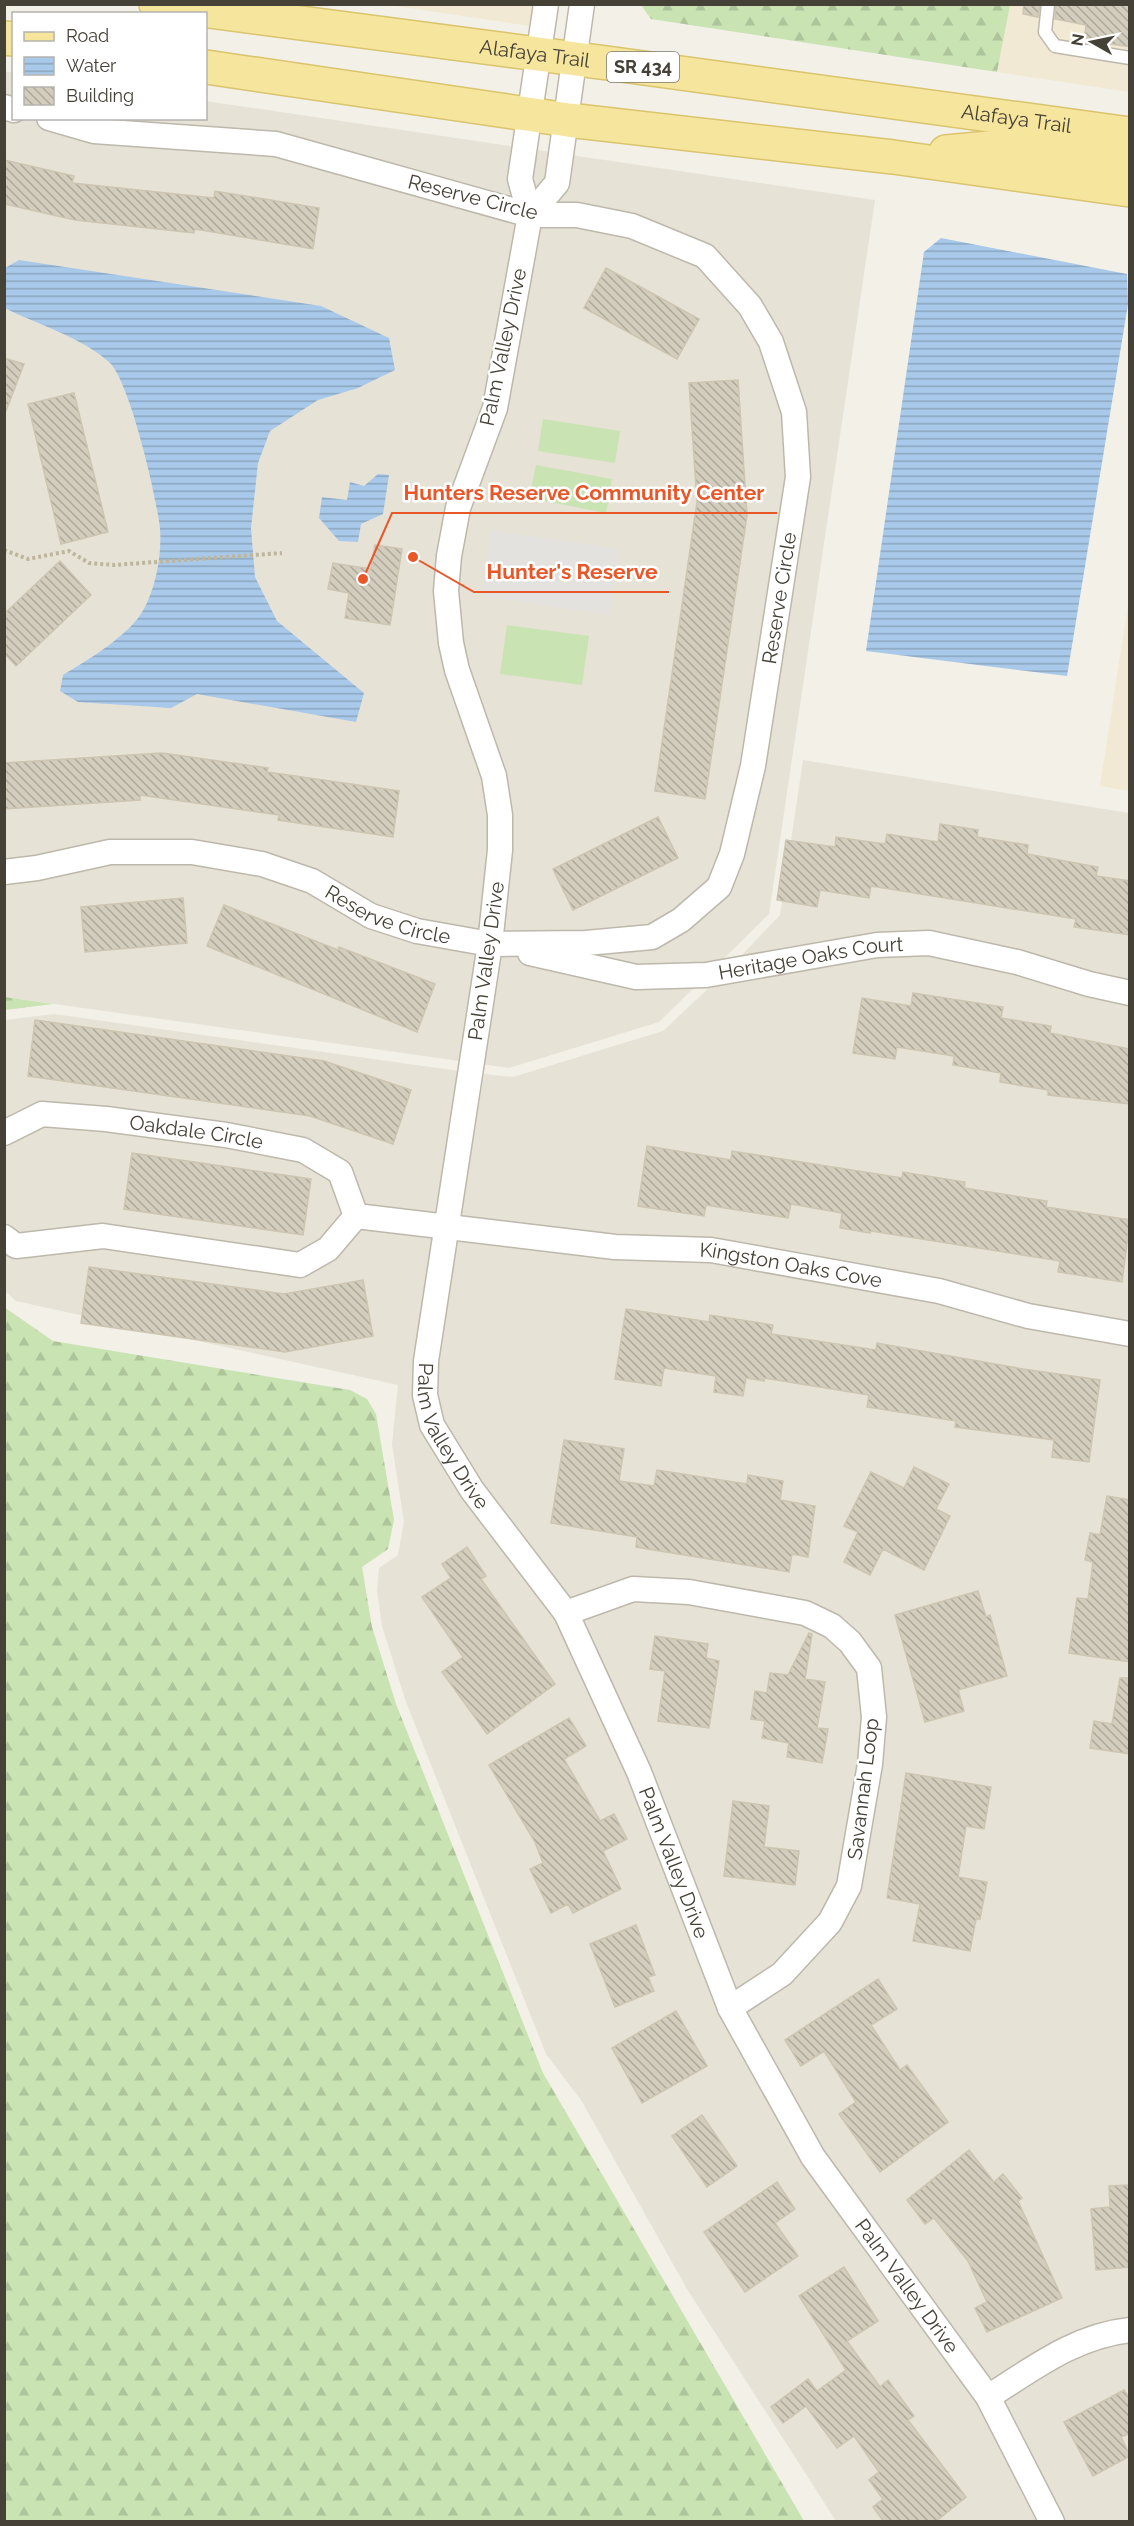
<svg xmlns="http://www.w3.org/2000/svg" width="1134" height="2526" font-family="Raleway,sans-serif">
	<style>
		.residential { fill: #e6e2d6 }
		.commercial { fill: #f2e9d4 }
		.forest { fill: url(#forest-firs) }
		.pitch { fill: #c9e3b3 }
		.parking { fill: #e4e2df }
		.water { fill: url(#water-rules) }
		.building { fill: url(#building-back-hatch); stroke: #cdc5b1; stroke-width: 1.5 }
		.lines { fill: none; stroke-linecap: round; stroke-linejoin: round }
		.service-casing { stroke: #bdb8ab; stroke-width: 15 }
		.minor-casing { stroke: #bdb8ab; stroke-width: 27 }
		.primary-casing { stroke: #dac46e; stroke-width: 36 }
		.path { stroke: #bdb59d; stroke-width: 4; stroke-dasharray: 3 3; stroke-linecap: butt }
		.service { stroke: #fff; stroke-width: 12 }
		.minor { stroke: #fff; stroke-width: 24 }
		.primary { stroke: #f6e59c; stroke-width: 33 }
		.labels { text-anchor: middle; stroke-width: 5; stroke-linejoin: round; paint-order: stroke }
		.shield { fill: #fff; stroke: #7d7a73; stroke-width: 1.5 }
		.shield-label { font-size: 18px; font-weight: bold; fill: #454137 }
		.street-label { font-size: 20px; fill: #454137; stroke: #fff }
		.leader { fill: none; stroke: #e95728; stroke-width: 2 }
		.callout-dot { fill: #e95728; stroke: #fff; stroke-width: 2 }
		.callout-label { font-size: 21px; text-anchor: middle; font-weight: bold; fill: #e95728; stroke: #fff; stroke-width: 5; stroke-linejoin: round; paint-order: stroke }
	</style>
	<defs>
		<pattern id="forest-firs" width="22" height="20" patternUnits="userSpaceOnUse" patternTransform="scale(1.5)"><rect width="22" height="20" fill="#c9e3b3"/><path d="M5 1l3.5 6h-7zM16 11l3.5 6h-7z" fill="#aec49b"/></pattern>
		<pattern id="water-rules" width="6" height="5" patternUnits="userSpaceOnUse" patternTransform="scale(1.5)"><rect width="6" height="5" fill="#a8c9ea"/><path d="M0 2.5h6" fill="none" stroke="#8ba5be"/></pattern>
		<pattern id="building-back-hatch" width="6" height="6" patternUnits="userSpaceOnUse" patternTransform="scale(1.5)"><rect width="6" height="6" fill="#d3cdbe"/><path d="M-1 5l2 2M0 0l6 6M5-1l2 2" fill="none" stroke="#ada89b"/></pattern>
	</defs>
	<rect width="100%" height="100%" fill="#f2f0e7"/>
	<path class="residential" d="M4,71L13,73L14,118H206V101L875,200L769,914L659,1022L509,1068L5,997Z
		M803,760L1129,813V981L1092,973L1019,951L739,958L780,915Z
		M929,954L1129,1004V1323L616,1236L460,1216L484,1074L513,1077L663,1031L711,986L879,957Z
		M54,1014L459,1071L435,1213L365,1206L352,1169L347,1163L306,1139L5,1120V1020Z
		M45,1125L224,1146L299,1160L329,1179L342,1214L319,1241L297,1253L19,1234L5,1223L4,1147Z
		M362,1228L432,1236L414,1359L413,1397L421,1430L468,1505L489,1495L444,1422L438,1391L439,1362L457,1238L710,1261L936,1302L1025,1327L1129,1345V2521H836L687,2289L581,2100L546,2054L406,1702L382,1626L377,1591L379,1568L398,1555L404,1522L392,1444L398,1385L16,1301L5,1291L4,1252L104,1247L307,1274L335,1259Z"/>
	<path class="commercial" d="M388,5H533L530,26Z
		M1010,5H1129V92L997,72Z
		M1129,598V791L1100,786Z"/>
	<path class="forest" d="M641,5H1010L997,72L651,19Z
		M5,997L53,1004L5,1010Z
		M4,1307L53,1341L350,1390L367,1399L376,1414L394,1520L388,1549L362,1567L372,1627L396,1704L543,2073L804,2521H5Z"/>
	<path class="pitch" d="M543,419L620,431L615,463L538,451Z
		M536,465L612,479L606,513L529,498Z
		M507,625L589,636L582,685L500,674Z"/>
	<path class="parking" d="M491,530L619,549L609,615L481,596Z"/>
	<path class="water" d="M941,238L1127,274L1128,304L1067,676L866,651L924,252Z
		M19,260L321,306L389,338L395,370L358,388L318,400L270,431L258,463L251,528L255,577L277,621L364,693L356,722L197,694L171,708L78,702L60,691L63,675C88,660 130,635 144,609C156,587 162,554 160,529C157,498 130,383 110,363C82,337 38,325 5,308V268Z
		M378,474L389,475L383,514L361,524L358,542L339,541L319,518L322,497L347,500L350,482L364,486Z"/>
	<path class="building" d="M1024,4H1040L1038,17L1023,14Z
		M1056,4H1130V47L1084,40L1086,25L1055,19Z
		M4,160L74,176L72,183L214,198L215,191L319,208L313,249L195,229L194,233L75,220L4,204Z
		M606,268L699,319L677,359L584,308Z
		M4,358L24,364L6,411L4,410Z
		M738,380L747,515L705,799L655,791L697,502L689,383Z
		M74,393L108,532L61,544L28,404Z
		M375,545L402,549L390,625L345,618L349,593L328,589L333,563L371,569Z
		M60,561L91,595L16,666L4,653V614Z
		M162,753L268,768L267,772L399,791L393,837L278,820L279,815L140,795V800L4,809V763Z
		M658,817L678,858L573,910L553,869Z
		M940,824L978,830L977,837L1028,845L1027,854L1098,867L1096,876L1130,881V935L1074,927L1076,919L871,886L869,898L820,890L817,907L777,900L786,840L835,847L836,837L885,844L887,834L938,842Z
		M183,898L187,943L85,952L81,907Z
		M224,905L338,950L339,947L435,984L417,1032L207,946Z
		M913,993L1003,1007L1001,1018L1051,1026L1050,1033L1130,1049V1104L1048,1095V1090L1000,1082L1001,1073L953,1065L954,1056L897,1047L895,1059L853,1053L862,998L911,1006Z
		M35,1020L324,1061L411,1090L393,1144L310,1116L28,1076Z
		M647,1146L731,1160L732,1151L902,1178L903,1172L965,1182L964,1188L1047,1201L1046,1207L1130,1220L1122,1282L1058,1272L1060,1261L871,1231L870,1233L840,1228L842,1213L791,1204L788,1218L706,1205L704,1216L638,1206Z
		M132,1153L311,1179L303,1235L124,1209Z
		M89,1267L284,1294L363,1280L373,1336L285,1352L81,1323Z
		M626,1309L709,1322L710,1315L773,1325L771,1334L876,1350L877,1343L1023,1369L1100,1380L1089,1462L1052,1457L1054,1440L955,1427L956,1421L867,1407L869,1395L764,1378V1381L746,1378L743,1396L714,1392L716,1376L664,1368L661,1386L615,1379Z
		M564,1440L624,1449L619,1481L654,1486L657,1470L747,1484L748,1475L783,1481L780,1500L815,1506L808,1557L792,1554L789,1572L636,1547L637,1537L551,1523Z
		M914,1467L949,1484L936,1509L950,1516L924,1570L883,1549L870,1575L844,1562L858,1532L844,1526L871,1472L904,1488Z
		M1107,1496L1130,1500V1662L1069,1653L1077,1598L1088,1599L1093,1562L1085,1560L1090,1533L1100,1535Z
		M467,1547L486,1576L481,1579L555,1684L487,1734L442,1672L463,1657L422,1597L451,1578L442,1564Z
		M978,1591L986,1617L990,1615L1007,1676L958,1690L964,1711L925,1722L895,1615Z
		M809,1633L812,1634L805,1679L825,1682L817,1728L828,1729L822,1763L787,1757L789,1743L762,1738L765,1721L751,1719L755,1691L767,1693L770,1673L788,1675Z
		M655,1636L708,1644L706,1658L719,1661L709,1728L658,1721L665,1671L650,1669Z
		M1120,1678H1130V1754L1090,1748L1094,1721L1112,1724Z
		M569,1718L586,1746L564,1759L600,1821L614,1814L627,1839L603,1851L621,1889L573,1913L568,1904L551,1913L530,1869L543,1863L535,1842L489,1765Z
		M906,1773L991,1787L984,1829L966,1826L958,1877L987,1882L980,1919H976L970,1951L913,1941L920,1904L887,1898Z
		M733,1801L769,1806L764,1847L799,1851L795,1885L724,1876Z
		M636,1925L655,1975L648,1977L654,1991L615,2007L590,1944Z
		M878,1979L897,2009L871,2025L900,2070L907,2065L948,2122L880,2172L839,2114L856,2102L824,2051L801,2066L785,2040Z
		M676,2011L707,2066L642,2103L612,2048Z
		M702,2115L737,2166L707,2187L672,2136Z
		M969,2150L994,2182L1003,2174L1022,2198L1018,2201L1062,2298L987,2332L975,2308L987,2302L968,2261L934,2218L925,2224L907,2200Z
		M777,2182L795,2209L775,2223L798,2256L745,2292L704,2232Z
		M1130,2185V2267L1096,2270L1091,2209L1110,2207L1109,2186Z
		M844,2267L878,2321L847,2341L880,2387L888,2380L914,2416L908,2420L966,2497L935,2522H884L873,2507L883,2499L869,2480L879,2472L854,2436L837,2448L806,2406L783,2423L771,2407L808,2379L817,2391L846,2370L799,2296Z
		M1124,2390L1130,2399V2433L1121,2437L1130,2456L1093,2476L1064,2422Z"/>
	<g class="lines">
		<g class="service-casing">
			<path id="service" d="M1048,4L1045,32L1055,46L1130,58"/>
		</g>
		<g class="minor-casing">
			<g id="minor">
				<path id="s1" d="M546,4L520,179L530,215L495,408L458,508L449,556L446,591L451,643L457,670L494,776L500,815V850L490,944L426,1361L425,1395L432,1425L472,1490L566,1613L639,1772L730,2008L813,2157L988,2397L1052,2522"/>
				<path d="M4,107L14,110"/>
				<path d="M530,215L557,183L582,4"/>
				<path id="s2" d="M4,872L37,868L110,852H192L262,864L312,881L371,916L417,931L490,944L586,943L652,937L681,920L719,887L732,854L753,766L798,477L794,412L771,342L750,306L705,256L632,226L577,215H530L276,144L94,131L49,118"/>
				<path id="s3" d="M530,953L636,977L706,975L877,945L929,943L1017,962L1089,984L1130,993"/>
				<path id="s4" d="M4,1133L42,1114L106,1119L226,1135L303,1150L340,1172L356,1216"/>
				<path id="s5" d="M356,1216L615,1247L711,1250L939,1291L1028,1316L1130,1334"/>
				<path d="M4,1237L16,1246L103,1236L300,1265L328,1249L356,1216"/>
				<path d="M566,1613L633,1589L689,1592L805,1613L832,1626L850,1642L869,1668L874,1717L870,1764L849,1886L830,1922L782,1974L730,2008"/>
				<path d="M988,2397C1034,2368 1075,2336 1130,2330"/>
			</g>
		</g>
		<g class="primary-casing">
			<g id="primary">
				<path id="s6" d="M156,4L607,63L1130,134"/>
				<path d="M4,38L14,39"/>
				<path d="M206,67L568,120L893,157L1130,190"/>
				<path d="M946,152L1011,146L1130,162"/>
			</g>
		</g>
		<path class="path" d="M4,550L28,559L69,551L89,563L114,565L282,553"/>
		<use href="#service" class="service"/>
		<use href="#minor" class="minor"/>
		<use href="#primary" class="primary"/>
	</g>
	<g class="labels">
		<rect class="shield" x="607" y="52" width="72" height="30" rx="4.5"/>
		<g class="shield-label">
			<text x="643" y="73">SR 434</text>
		</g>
		<g class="street-label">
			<text dy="7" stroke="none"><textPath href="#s6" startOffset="382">Alafaya Trail</textPath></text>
			<text dy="7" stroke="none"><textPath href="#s6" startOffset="868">Alafaya Trail</textPath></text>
			<text transform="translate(473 197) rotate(14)" y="7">Reserve Circle</text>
			<text transform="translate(503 347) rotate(-78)" y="7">Palm Valley Drive</text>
			<text dy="7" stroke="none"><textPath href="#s2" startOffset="1047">Reserve Circle</textPath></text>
			<text dy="7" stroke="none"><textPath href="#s2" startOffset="398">Reserve Circle</textPath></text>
			<text dy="7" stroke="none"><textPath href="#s3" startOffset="285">Heritage Oaks Court</textPath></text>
			<text transform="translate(486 961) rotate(-82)" y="7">Palm Valley Drive</text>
			<text dy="7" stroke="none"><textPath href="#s4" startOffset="198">Oakdale Circle</textPath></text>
			<text dy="7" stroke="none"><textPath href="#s5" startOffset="438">Kingston Oaks Cove</textPath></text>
			<text dy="7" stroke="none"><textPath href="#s1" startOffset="1466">Palm Valley Drive</textPath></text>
			<text transform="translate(863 1789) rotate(-83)" y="7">Savannah Loop</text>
			<text dy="7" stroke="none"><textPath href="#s1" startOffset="1952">Palm Valley Drive</textPath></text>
			<text dy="7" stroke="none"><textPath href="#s1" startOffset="2438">Palm Valley Drive</textPath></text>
		</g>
	</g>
	<path class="leader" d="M363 579L392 513H777M413 557L474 592H669"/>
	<g class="callout-dot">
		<circle cx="363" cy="579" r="6"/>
		<circle cx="413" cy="557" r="6"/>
	</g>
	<g class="callout-label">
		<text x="584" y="500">Hunters Reserve Community Center</text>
		<text x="572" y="579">Hunter's Reserve</text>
	</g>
	<rect width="1134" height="2526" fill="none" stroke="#454137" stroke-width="12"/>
	<rect x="12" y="12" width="195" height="108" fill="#ffffff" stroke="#b5b3af" stroke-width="1.5"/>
	<rect x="24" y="32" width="30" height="9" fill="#f6e59c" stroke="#b5b3af" stroke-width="1.5"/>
	<text x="66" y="42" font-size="18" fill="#454137">Road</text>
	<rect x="24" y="57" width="30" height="18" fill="url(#water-rules)" stroke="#b5b3af" stroke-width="1.5"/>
	<text x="66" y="72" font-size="18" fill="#454137">Water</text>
	<rect x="24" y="87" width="30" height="18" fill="url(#building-back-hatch)" stroke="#b5b3af" stroke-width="1.5"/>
	<text x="66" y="102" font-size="18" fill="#454137">Building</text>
	<g transform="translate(1092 42) rotate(279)" stroke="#ffffff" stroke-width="4.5" paint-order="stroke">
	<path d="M0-4.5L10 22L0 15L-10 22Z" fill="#454137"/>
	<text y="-9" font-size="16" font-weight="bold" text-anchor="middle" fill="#454137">N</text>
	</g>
</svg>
